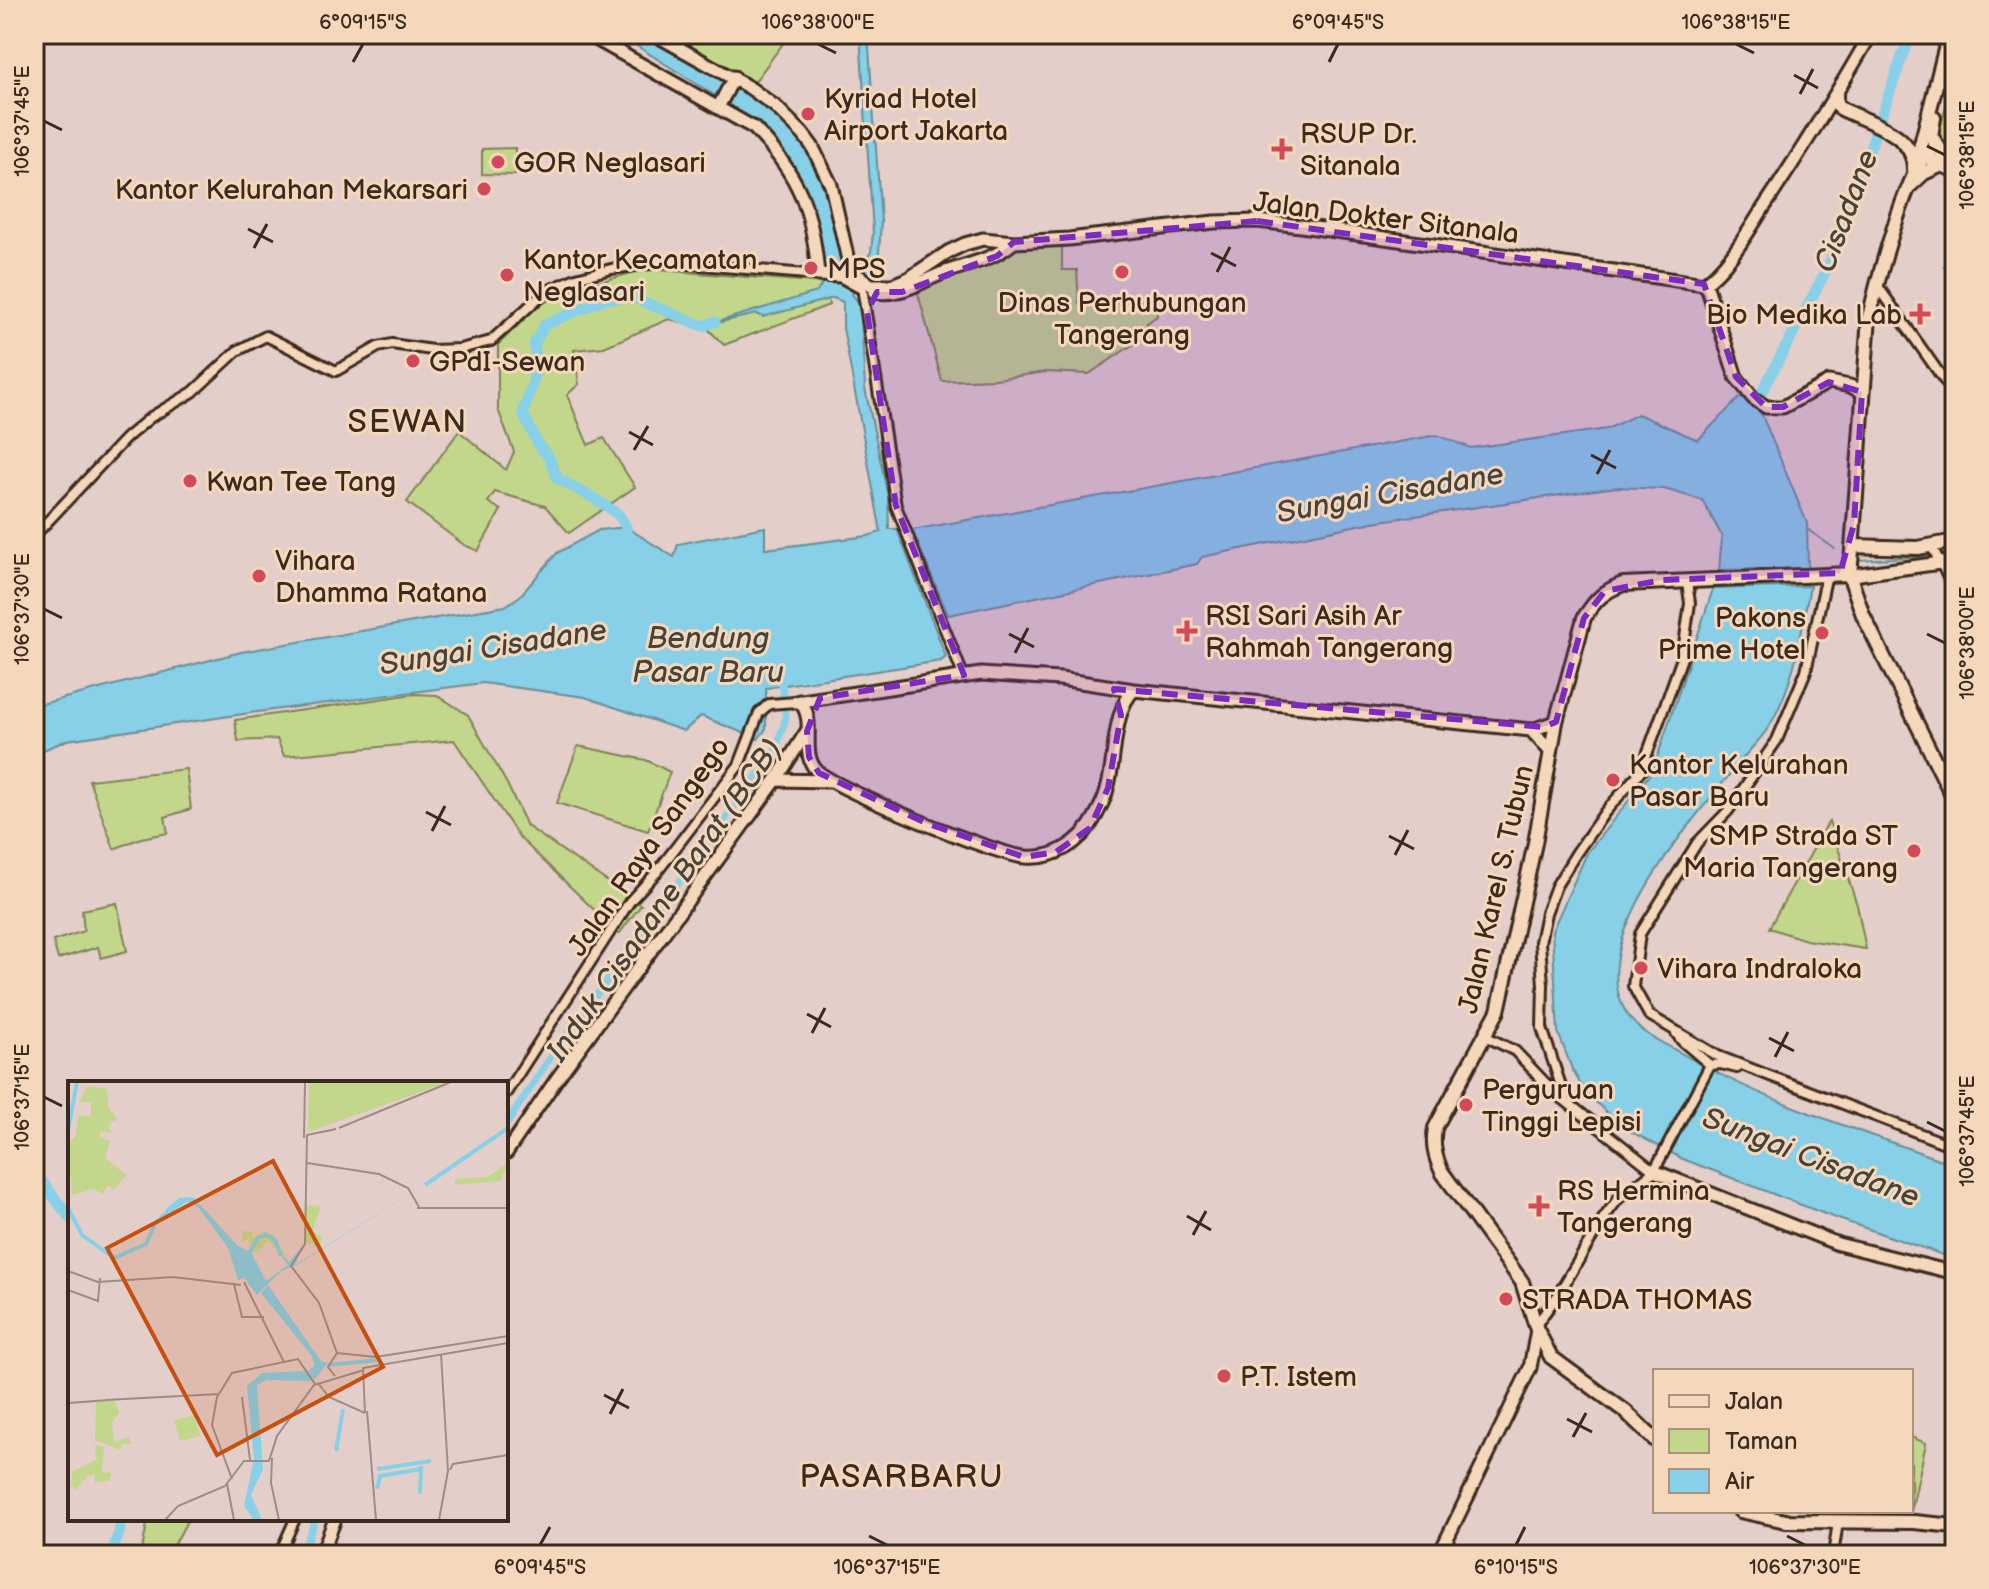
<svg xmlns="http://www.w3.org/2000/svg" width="1989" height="1589" font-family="'Balsamiq Sans',sans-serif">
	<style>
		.green { fill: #c3d78c; stroke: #7f8055; stroke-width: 2 }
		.water { fill: #87d0e8; stroke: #698e97; stroke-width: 2 }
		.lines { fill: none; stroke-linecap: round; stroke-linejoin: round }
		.stream { stroke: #698e97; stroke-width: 2 }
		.canal { stroke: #87d0e8; stroke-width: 7 }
		.river { stroke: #87d0e8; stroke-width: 11 }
		.minor-casing { stroke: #3b2a1e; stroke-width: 14 }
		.major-casing { stroke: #3b2a1e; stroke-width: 17 }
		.highway-casing { stroke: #3b2a1e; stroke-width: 18 }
		.minor { stroke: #f5d7bb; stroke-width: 8 }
		.major { stroke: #f5d7bb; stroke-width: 11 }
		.highway { stroke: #f5d7bb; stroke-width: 12 }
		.marked { fill: #7b2cbf; fill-opacity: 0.2; stroke: #7b2cbf; stroke-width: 6; stroke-dasharray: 16 10; stroke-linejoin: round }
		.ticks { fill: none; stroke: #3b2a1e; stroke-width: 3 }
		.poi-dot { fill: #d1495b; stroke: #f5d7bb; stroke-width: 3 }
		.labels { text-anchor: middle; stroke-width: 6; stroke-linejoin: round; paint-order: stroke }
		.poi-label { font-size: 28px; fill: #3b2a1e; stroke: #f5d7bb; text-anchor: start }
		.street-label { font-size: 28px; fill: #3b2a1e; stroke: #f5d7bb }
		.water-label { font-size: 30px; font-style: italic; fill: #46433c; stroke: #f5d7bb }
		.quarter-label { font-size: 32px; letter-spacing: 2px; fill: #3b2a1e; stroke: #f5d7bb }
		.inset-river { fill: none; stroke: #87d0e8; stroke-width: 4 }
		.inset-road { fill: none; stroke: #a08c85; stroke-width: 2 }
		.view { fill: #c55010; fill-opacity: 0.15; stroke: #c55010; stroke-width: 4 }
		.inset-edge { fill: none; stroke: #3b2a1e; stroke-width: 4 }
		.neatline { fill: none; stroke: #3b2a1e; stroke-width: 3 }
		.ticks-label { font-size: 20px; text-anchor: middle; fill: #3b2a1e }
	</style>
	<rect width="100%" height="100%" fill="#e3ceca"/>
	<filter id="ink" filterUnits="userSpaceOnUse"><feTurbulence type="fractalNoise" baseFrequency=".0125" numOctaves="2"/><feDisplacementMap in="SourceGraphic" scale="16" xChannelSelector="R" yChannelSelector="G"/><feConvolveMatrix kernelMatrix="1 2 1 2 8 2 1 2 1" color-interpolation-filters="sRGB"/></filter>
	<g filter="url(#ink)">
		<path class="green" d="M644,34H790L750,88Z
			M1948,99L1955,101V155L1947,149L1939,132Z
			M515,148V175L482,174V149Z
			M1062,240V270H1077L1079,304L1156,300L1157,316L1147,323L1150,333L1089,374L1046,372L996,379L942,381L916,286L1014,242Z
			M646,269L825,283L829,305L724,345L708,329L669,319L604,347L574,350L579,384L567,395L588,445L604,438L635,487L569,533L545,506L495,492L488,502L501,510L478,551L464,545L407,502L459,431L506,470L514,452L498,409V345L534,309L563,292Z
			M414,694L437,695L468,715L507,784L527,826L641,905L619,934L519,837L454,740L284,756L277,739L238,741L235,720Z
			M578,746L646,760L670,772L648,831L557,803Z
			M186,769L191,809L165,817L168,833L141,838L114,849L89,780Z
			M1829,821L1857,905L1866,949L1806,940L1769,928Z
			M117,903L127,951L101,958L98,947L58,959L53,941L84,931L82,910Z
			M1911,1437L1926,1443L1910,1517L1841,1513L1842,1511H1911Z
			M148,1519H188L169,1555H141Z"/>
		<path class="water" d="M618,34H642L750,92L804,141L831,193L843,266L853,278L871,252L873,232L860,34H868L881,221L879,253L874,266L852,294L858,302L861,315L865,388L888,496L889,529H897L946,657L941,661L766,688V729L758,739L701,716L684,731L585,697L483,683L257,712L67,740L34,754V706L241,652L505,606L520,596L557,553L599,530L626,527L674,557L678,544L765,527V549L868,536L881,532L843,328V302L833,298L763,317L757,314L703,326L817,292L824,280L825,266L808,198L784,153L744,114Z
			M1741,396L1761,413L1807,523L1808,568L1719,570L1722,536L1702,500L1664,489L1616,487L1373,522L1202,557L1197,564L948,615L912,530L1437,435L1471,448L1607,429L1638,414L1698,440Z
			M1810,586C1801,633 1795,683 1770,725C1763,737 1752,747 1743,758C1698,815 1563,958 1639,1028C1652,1039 1671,1047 1686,1056C1769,1104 1865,1132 1955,1165V1259L1830,1216L1683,1159L1622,1127L1585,1092L1572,1069L1558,1032L1552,931L1587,853L1653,770L1713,589Z"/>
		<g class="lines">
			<path class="stream" d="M1943,266L1955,281
				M1807,529L1835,549
				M1942,555L1955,551
				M1858,560L1931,556"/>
			<path class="canal" d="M506,1125L548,1061L775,751L786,718L781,674
				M301,1555L316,1519"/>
			<path class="river" d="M1747,420L1829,265L1910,34
				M627,541L626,527L619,515L600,502L557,478L549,457L539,446L523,414C530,386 540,375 534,344L545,325L604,299L631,297L703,326L715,322
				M34,1171L70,1218
				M111,1555L120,1530V1519"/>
			<g class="minor-casing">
				<path id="minor" d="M1877,285L1944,380L1955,390
					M862,287L896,506L963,675
					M34,536L126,438L151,417L193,392L237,351L266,336L336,371L378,347L392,344L432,350L460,349L491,341L545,292L576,278L611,269L665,262L818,275
					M1931,546L1955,589
					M1827,574L1806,671L1777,740L1728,811L1697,843L1640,934L1633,986L1649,1015L1718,1056L1955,1147
					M1676,1033L1682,1041L1710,1065
					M1485,1036L1515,1051L1553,1091L1654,1171
					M1710,1065L1721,1064L1737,1068
					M506,1093L630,901L657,872L739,765L759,713L769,704L796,702
					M1566,1101L1542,1028L1543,985L1540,942L1546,913L1556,886L1577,852L1605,812L1641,771L1682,658L1690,603L1687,582
					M1536,1325L1558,1295L1603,1219L1618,1199L1654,1171L1710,1065
					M279,1555L295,1519
					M1833,1555L1838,1522"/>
			</g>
			<g class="major-casing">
				<path id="major" d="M587,34L754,128C799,174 813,211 818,275L841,276L859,286
					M654,34L750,88L776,107L803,134L812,146L831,185L850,269L871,285H892L909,278L948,252L965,244L983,239L1014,242L1069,239L1214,222L1257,221L1301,226L1704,284
					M721,102L734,77
					M1704,284C1729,266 1747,233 1764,207C1802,150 1837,93 1871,34
					M1704,284L1708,290L1736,377L1753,398L1766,407H1783L1829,382L1850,386L1862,392
					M875,292C904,296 920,281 946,272C973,262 991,261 1014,242
					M1850,577L1860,574L1955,561
					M799,701C818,719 799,751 816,770C834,789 996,855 1025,857C1054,860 1082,842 1095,817C1100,808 1105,799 1107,789C1116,761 1112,710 1134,690
					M796,702L981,674L1060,679L1134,690L1531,730L1556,722
					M1531,730L1550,751
					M776,780L830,781
					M506,1153L556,1080L776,780L807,731
					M1654,1171L1838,1244L1955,1273
					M321,1555L335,1519
					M1439,1555L1530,1368L1537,1330"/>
			</g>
			<g class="highway-casing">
				<path id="highway" d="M1949,34L1920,148L1924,156L1955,171
					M1836,95V104L1840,108C1868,123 1916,132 1914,171
					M1934,118L1931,136L1946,158
					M1932,150C1908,162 1876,287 1869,317L1850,577L1863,615L1955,801
					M1911,185L1924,173L1942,165
					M1852,546L1918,548L1955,541
					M1655,1440L1626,1412L1551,1357L1537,1330L1522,1282L1442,1172C1435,1157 1432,1145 1435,1128L1498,1011L1535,843L1556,722L1584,618C1595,600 1604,591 1623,584L1849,574
					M1740,1511L1786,1521L1914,1522L1955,1526"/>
			</g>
			<use href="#minor" class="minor"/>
			<use href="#major" class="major"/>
			<use href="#highway" class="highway"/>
		</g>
	</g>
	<path class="marked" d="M1257,221L1704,284L1736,377L1766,407H1783L1829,382L1862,392L1854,524L1840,573L1662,580L1605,591L1584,618L1556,722L1543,727L1114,689L1121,715L1108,788L1090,828L1056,852L1024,857L926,823L819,773L809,757L807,731L820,698L964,675L896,506L867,312L877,292H902L997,256L1014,242Z"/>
	<path class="ticks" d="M818,44L836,53M1736,44L1754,53M353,62L363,44M1329,62L1338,44M1794,75L1818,88M1800,94L1813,69M44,121L62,130M1927,146L1945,155M248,229L273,242M254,248L267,224M1211,253L1236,266M1217,272L1230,247M629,432L653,445M634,450L648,426M1591,455L1616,468M1597,474L1610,450M44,609L62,618M1009,634L1034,647M1927,634L1945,643M1015,653L1028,628M426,812L451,825M432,831L445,806M1389,836L1414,849M1395,855L1408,830M807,1014L831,1027M812,1033L825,1008M1769,1038L1794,1051M1775,1057L1788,1032M44,1097L62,1106M1927,1122L1945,1131M1187,1216L1211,1230M1193,1235L1206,1211M604,1395L629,1408M610,1414L623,1389M1567,1419L1592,1432M1573,1437L1586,1413M869,1536L887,1545M1787,1536L1805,1545M540,1545L550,1527M1516,1545L1525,1527"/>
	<g class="poi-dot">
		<circle cx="808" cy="114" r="8"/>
		<path d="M1278 137h8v8h8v8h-8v8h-8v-8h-8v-8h8z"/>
		<circle cx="498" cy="162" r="8"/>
		<circle cx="484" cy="189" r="8"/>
		<circle cx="811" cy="268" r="8"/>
		<circle cx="1122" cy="272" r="8"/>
		<circle cx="507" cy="275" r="8"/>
		<path d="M1916 302h8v8h8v8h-8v8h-8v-8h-8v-8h8z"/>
		<circle cx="413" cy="361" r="8"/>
		<circle cx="190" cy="481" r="8"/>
		<circle cx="259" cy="576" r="8"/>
		<path d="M1183 619h8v8h8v8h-8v8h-8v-8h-8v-8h8z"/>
		<circle cx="1822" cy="633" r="8"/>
		<circle cx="1613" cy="780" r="8"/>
		<circle cx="1914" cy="851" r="8"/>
		<circle cx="1641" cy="968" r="8"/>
		<circle cx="1466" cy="1105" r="8"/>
		<path d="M1535 1194h8v8h8v8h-8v8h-8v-8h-8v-8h8z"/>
		<circle cx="1506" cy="1299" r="8"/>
		<circle cx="1224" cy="1376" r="8"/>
	</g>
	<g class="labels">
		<g class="poi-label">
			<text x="824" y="108">Kyriad Hotel<tspan x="824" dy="32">Airport Jakarta</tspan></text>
			<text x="1300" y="143">RSUP Dr.<tspan x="1300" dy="32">Sitanala</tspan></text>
			<text x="514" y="172">GOR Neglasari</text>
			<text x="468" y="199" text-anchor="end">Kantor Kelurahan Mekarsari</text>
			<text x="523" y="269">Kantor Kecamatan<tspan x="523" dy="32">Neglasari</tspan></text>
			<text x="827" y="278">MPS</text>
			<text x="1122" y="312" text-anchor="middle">Dinas Perhubungan<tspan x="1122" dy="32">Tangerang</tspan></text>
			<text x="1902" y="324" text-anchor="end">Bio Medika Lab</text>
			<text x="429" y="371">GPdI-Sewan</text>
			<text x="206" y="491">Kwan Tee Tang</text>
			<text x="275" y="570">Vihara<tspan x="275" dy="32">Dhamma Ratana</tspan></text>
			<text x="1205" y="625">RSI Sari Asih Ar<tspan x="1205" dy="32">Rahmah Tangerang</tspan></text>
			<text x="1806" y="627" text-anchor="end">Pakons<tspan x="1806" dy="32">Prime Hotel</tspan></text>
			<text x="1629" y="774">Kantor Kelurahan<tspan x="1629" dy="32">Pasar Baru</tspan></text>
			<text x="1898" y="845" text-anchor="end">SMP Strada ST<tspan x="1898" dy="32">Maria Tangerang</tspan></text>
			<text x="1657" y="978">Vihara Indraloka</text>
			<text x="1482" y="1099">Perguruan<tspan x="1482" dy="32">Tinggi Lepisi</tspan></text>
			<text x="1557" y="1200">RS Hermina<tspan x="1557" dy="32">Tangerang</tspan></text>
			<text x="1522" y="1309">STRADA THOMAS</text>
			<text x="1240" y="1386">P.T. Istem</text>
		</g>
		<g class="street-label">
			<text transform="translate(1386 217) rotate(7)" y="10">Jalan Dokter Sitanala</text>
			<text transform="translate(648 846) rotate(-55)" y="10">Jalan Raya Sangego</text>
			<text transform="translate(1495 889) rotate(-77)" y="10">Jalan Karel S. Tubun</text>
		</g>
		<g class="water-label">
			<text transform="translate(1846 211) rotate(-69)" y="10">Cisadane</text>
			<text transform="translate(1390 493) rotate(-10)" y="10">Sungai Cisadane</text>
			<text x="708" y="648">Bendung<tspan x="708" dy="34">Pasar Baru</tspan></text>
			<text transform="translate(493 647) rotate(-9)" y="10">Sungai Cisadane</text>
			<text transform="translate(664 900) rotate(-55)" y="10">Induk Cisadane Barat (BCB)</text>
			<text transform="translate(1811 1157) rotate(21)" y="10">Sungai Cisadane</text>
		</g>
		<g class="quarter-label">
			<text x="408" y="432">SEWAN</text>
			<text x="902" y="1487">PASARBARU</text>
		</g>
	</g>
	<g transform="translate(68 1081)">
		<rect width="440" height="440" fill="#e3ceca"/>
		<path d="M241,1H381L240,51ZM20,5L39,8L40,26L49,38L40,44L43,52L33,50L31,56L42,60L37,77L58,94L46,109L40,104L35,113L26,108L4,114L0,63L8,55L10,35H23V21H11ZM440,82L432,100L387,104V98L419,96ZM237,124L253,125L245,150L254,156L253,165L237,162ZM175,150L185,151L184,158L196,150L205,154L221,181L200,159L189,172L181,168V158L174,160ZM46,318L51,332L44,341L46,361L61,356L63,363H54L53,369L27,359L28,319ZM126,334L132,355L112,360L106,339ZM27,364L36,366L34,391L43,392L42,399L27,402V394H20L8,409L3,405L5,390L28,379Z" fill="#c3d78c"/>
		<path d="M369,96L230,183L212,191L189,214L176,197L170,199L160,167L131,127L120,120L104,131L98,128L111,117L125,116L170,165L183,171L198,200L220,184L210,171L221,181L236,163L227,184ZM200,204L253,280L260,282L246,299L240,290L247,284L243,274L193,212ZM238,290L244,300L199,299L189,304L195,388L183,414L194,439H186L176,425L186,378L179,305L194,292Z" fill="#87d0e8"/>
		<path class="inset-river" d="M0,50L9,1M357,104L440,47M0,127L14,154L46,177L78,163L87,143L105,125M179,177L190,157L198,154L207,159L213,175M260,284L310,279M268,370L275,328M309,388L363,380M309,408L312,395L353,388M352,413L353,385"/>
		<path class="inset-road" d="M271,47L383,1M268,48L239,54L237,163L223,185L251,222L269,272M236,57L237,1M239,82L311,93L340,107L351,126M349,127H440M0,190L30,201L105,196L173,204M176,201L216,281M166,203L174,236H196M0,209L30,220L32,197M269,272L308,276L440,255M267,295L260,286L269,272M250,302L261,316L297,332M174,316L182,379M37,319L151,313M0,322L41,319M299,330L308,439M297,332L295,287L440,262M204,377L203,402L211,439M201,380L209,355L246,304L296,289M382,389L385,383L440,374M164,398L144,344L149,316L164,292L230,278L247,303M159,403L166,439M97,439L110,425L157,405L176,380H201M371,439L380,390L373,273"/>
		<path class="view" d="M205,80L315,286L149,374L39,167Z"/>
		<rect width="440" height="440" class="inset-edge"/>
	</g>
	<rect width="1989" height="1589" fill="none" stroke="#f5d7bb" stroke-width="88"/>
	<rect x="1653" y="1369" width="260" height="144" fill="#f5d7bb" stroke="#ab927c" stroke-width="2"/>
	<rect x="1669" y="1395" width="40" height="12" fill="#f5d7bb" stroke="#ab927c" stroke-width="2"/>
	<text x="1725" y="1409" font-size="24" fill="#3b2a1e">Jalan</text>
	<rect x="1669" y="1429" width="40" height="24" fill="#c3d78c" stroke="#ab927c" stroke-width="2"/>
	<text x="1725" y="1449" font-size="24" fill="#3b2a1e">Taman</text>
	<rect x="1669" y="1469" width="40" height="24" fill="#87d0e8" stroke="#ab927c" stroke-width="2"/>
	<text x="1725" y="1489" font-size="24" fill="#3b2a1e">Air</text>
	<rect x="44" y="44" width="1901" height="1501" class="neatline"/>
	<g class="ticks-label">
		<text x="363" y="29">6°09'15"S</text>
		<text x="818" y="29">106°38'00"E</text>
		<text x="1338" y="29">6°09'45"S</text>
		<text x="1736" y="29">106°38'15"E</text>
		<text transform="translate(22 121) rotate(-90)" y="7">106°37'45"E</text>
		<text transform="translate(1967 155) rotate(-90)" y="7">106°38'15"E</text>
		<text transform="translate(22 609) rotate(-90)" y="7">106°37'30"E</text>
		<text transform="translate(1967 643) rotate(-90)" y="7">106°38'00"E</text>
		<text transform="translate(22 1097) rotate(-90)" y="7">106°37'15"E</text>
		<text transform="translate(1967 1131) rotate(-90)" y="7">106°37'45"E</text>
		<text x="540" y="1574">6°09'45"S</text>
		<text x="887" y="1574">106°37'15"E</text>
		<text x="1516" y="1574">6°10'15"S</text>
		<text x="1805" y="1574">106°37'30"E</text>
	</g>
</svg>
